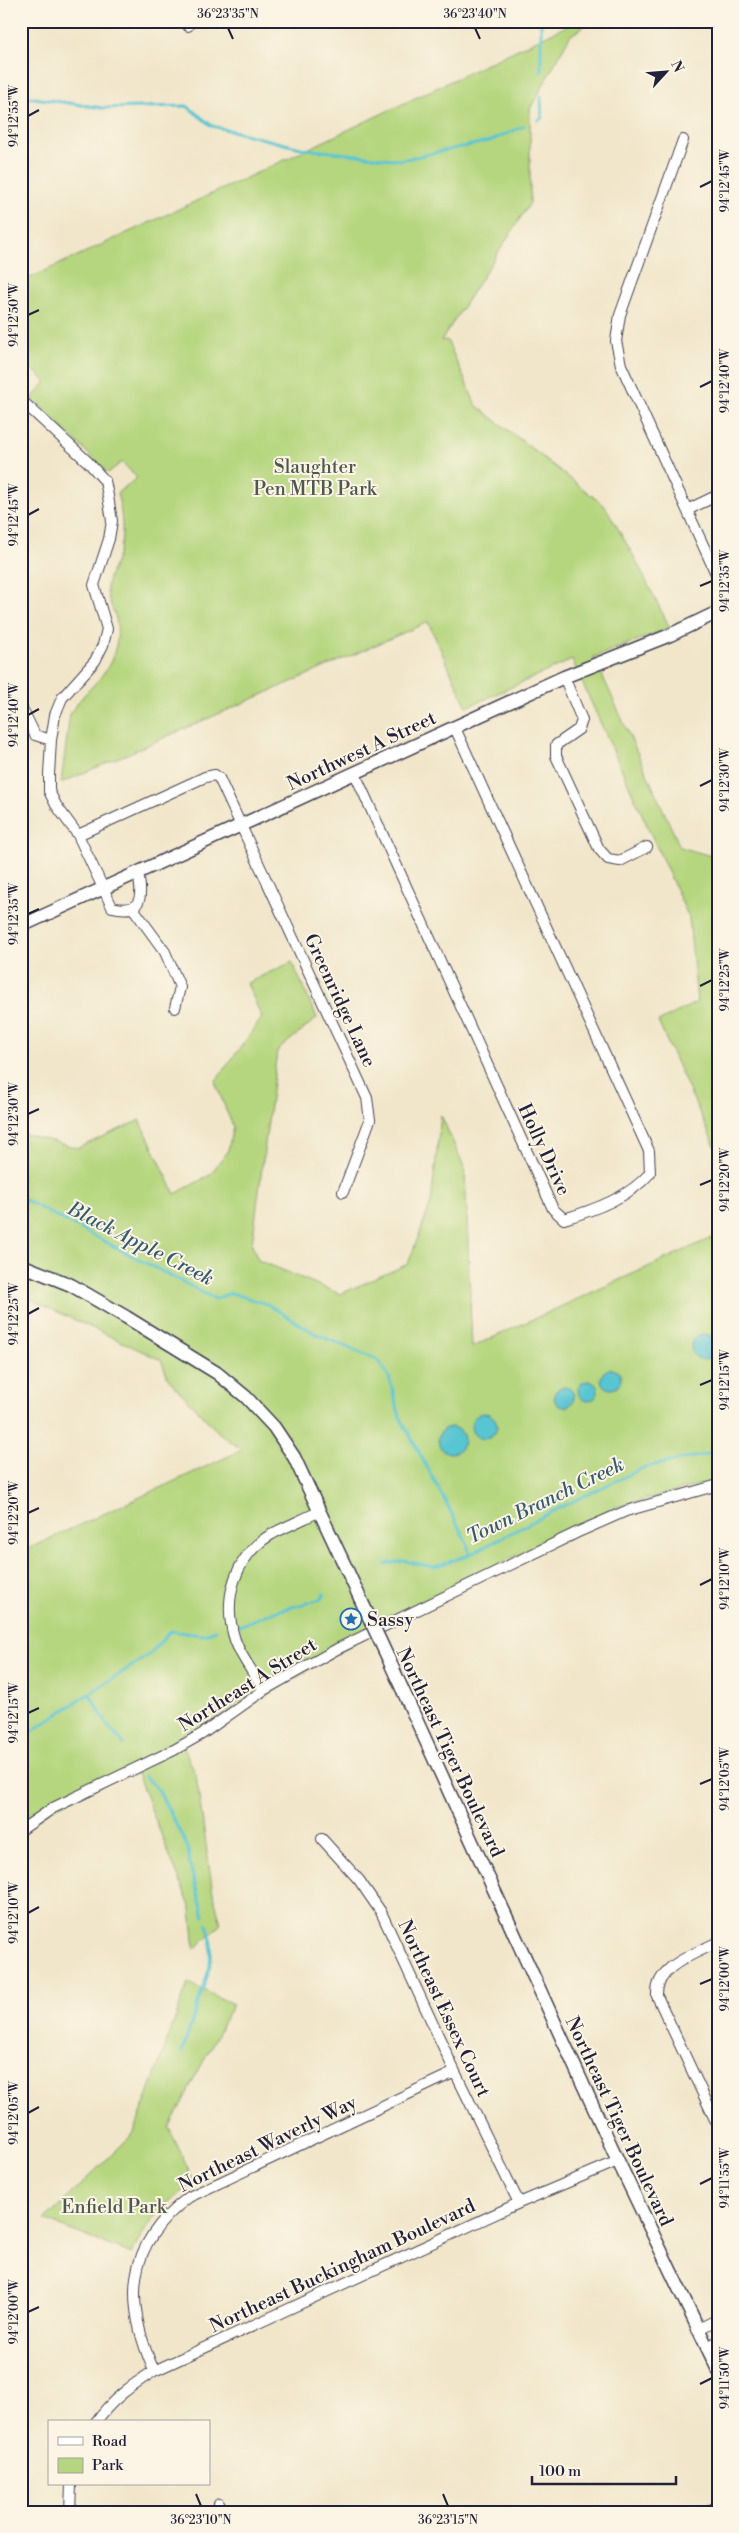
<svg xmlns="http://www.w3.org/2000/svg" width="739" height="2533" font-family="'Libre Bodoni',serif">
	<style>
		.green { fill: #b5d67e; stroke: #6c7c5c }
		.water { fill: #59c5d2; stroke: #3e7486 }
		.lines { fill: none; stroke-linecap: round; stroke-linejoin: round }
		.stream { stroke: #59c5d2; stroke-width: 3 }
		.minor-casing { stroke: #413f50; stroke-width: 12 }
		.tertiary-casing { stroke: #413f50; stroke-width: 15 }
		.minor { stroke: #fff; stroke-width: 10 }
		.tertiary { stroke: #fff; stroke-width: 12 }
		.tertiary-bridge-casing { stroke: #413f50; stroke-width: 15; stroke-linecap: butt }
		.tertiary-bridge { stroke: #fff; stroke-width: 12 }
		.ticks { fill: none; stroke: #22223b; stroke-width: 2 }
		.labels { text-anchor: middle; stroke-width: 4; stroke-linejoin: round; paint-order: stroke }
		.park-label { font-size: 19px; fill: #4e584f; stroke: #fcf5e5 }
		.street-label { font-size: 19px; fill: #22223b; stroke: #fcf5e5 }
		.poi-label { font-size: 19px; fill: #22223b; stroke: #fcf5e5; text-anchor: start }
		.water-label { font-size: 20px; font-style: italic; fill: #355b70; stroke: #fcf5e5 }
		.neatline { fill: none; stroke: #22223b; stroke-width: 2 }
		.ticks-label { font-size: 12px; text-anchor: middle; fill: #22223b }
	</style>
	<rect width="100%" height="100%" fill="#fcf5e5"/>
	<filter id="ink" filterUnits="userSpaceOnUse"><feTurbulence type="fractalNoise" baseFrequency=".02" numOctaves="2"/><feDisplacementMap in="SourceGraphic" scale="10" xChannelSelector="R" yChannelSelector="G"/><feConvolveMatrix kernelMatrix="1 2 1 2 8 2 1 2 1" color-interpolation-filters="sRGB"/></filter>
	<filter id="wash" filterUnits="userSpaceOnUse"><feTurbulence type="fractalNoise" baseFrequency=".0096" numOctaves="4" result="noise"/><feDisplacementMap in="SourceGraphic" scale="20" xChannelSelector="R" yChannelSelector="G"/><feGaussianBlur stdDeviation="1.12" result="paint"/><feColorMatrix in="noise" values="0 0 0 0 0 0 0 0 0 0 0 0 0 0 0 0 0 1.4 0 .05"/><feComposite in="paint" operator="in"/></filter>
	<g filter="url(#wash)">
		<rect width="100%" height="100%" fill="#f1e6ca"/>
		<path class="green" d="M577,21H591L570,36L530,109V203L441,341L447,340L476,405L605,506L633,555L670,628L594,657L680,847L718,858V1153L658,1022L697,1002L689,918L572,660L467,707L428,622L61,783L70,714C80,695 100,683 110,663C117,648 120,631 115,615C112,607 107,598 107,589C107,578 112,571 116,561C125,538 123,516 117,493L137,478L122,462L108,473L32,398L46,382L31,368L21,377V282L274,165Z
			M292,962L317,1018L277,1051L252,1245L258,1260L340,1294L408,1264L431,1203L441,1115L465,1169L472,1347L718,1235V1480L610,1509L401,1614L245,1709L239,1700L235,1708L182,1743L196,1775L213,1893L221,1924L195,1949L191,1909L135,1769L53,1808L21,1832V1552L242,1450L218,1432L169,1380L161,1360L21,1295V1133L78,1148L140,1120L175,1194L210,1175L228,1150L233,1127L215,1082L262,1018L247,983Z
			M188,1983L233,2004L169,2128L195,2183C165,2201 147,2222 132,2254L44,2220L134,2133Z"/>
		<path class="water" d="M691 1347a13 13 0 1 1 26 0a13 13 0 1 1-26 0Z
			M601 1379a10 10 0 1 1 20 0a10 10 0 1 1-20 0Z
			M578 1391a10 10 0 1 1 20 0a10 10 0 1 1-20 0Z
			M554 1397a10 10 0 1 1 20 0a10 10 0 1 1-20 0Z
			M471 1426a13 13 0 1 1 26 0a13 13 0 1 1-26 0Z
			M438 1440a13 13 0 1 1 26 0a13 13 0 1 1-26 0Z"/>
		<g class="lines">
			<path class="stream" d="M541,21V72
				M21,96L102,108L187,106L212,126L305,149L401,160L490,141L524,126
				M538,120L542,118L541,96
				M21,1198L215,1299L231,1293L267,1304L316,1334L378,1360L389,1377L400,1417L451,1512L468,1545L469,1555
				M385,1564L404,1561L434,1567L469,1555L551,1512L645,1467L718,1452
				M239,1626L271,1613L321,1599L324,1594
				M89,1693L108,1726L124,1744
				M21,1738L149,1655L170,1631L203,1635L216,1630
				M144,1776L159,1791L188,1848L190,1867L204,1916
				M182,2052L210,1967L212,1944L207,1924"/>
		</g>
	</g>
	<g filter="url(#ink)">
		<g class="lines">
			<g class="minor-casing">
				<path id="minor" d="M420,21H421
					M188,26V21
					M683,140L620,315L616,341L621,365L718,578
					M21,400L88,462L105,481L108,496L112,521L109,539L94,585L107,629L103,645L95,661L62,698L55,715L51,740L49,775V791L56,805L78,835L112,907C142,914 143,898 138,873
					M687,510L718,495
					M564,677L582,720L579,729L556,745V756L599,849L608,859L620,861L647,847
					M21,706L35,735L51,740
					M355,774L553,1209L564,1219C594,1210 630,1197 650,1173L649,1151L455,728
					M78,835L205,777L215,775L219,778L367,1098L370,1120L343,1192
					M133,908L165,952L180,987L175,1008
					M264,1690C254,1673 241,1658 235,1640C222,1600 234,1556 272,1534C287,1526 304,1519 320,1511
					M21,1830L53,1808L174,1750L202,1734L264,1690L337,1649L576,1533L626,1511L718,1485
					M322,1839L359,1880L381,1912L455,2072L519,2203
					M718,1942C695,1954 655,1966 657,1996L718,2126
					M697,2330L718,2319
					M706,2348L718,2341
					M154,2371C124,2302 125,2245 189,2197L455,2072
					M96,2422C111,2400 132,2385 154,2371L519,2203L618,2161
					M219,2504L223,2512
					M70,2512L71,2484"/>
			</g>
			<g class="tertiary-casing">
				<path id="tertiary" d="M21,926L564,677L670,635L718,612
					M21,1265L71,1285L126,1317L217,1373L246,1397L274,1427L294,1457L360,1598
					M388,1658L618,2161L718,2370
					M710,2512L718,2508"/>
			</g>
			<use href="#minor" class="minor"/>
			<use href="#tertiary" class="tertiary"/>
			<g class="tertiary-bridge-casing">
				<path id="tertiary-bridge" d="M360,1598L388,1658"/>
			</g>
			<use href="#tertiary-bridge" class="tertiary-bridge"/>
		</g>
	</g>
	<path class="ticks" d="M228,28L233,39M475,28L480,39M28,116L39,110M700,187L712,181M28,315L39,310M700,387L712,381M28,515L39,509M700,586L712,581M28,715L39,709M700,786L712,780M28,914L39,909M700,986L712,980M28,1114L39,1109M700,1185L712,1180M28,1314L39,1308M700,1385L712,1380M28,1513L39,1508M700,1585L712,1579M28,1713L39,1708M700,1784L712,1779M28,1913L39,1907M700,1984L712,1979M28,2113L39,2107M700,2184L712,2178M28,2312L39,2307M700,2384L712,2378M196,2494L201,2506M443,2494L448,2506"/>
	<defs>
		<g id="sight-ring" transform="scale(1.125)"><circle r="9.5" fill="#fcf5e5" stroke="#1f6fb2" stroke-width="1.5"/><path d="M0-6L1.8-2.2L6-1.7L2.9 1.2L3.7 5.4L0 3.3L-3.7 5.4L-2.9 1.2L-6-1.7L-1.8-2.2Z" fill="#1f6fb2"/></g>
	</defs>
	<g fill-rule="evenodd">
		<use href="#sight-ring" x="351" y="1619"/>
	</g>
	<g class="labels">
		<g class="park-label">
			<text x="315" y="473">Slaughter<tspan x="315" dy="22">Pen MTB Park</tspan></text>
			<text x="114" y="2213">Enfield Park</text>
		</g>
		<g class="street-label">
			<text transform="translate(361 750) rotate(-25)" y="7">Northwest A Street</text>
			<text transform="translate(341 1000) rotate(65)" y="7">Greenridge Lane</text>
			<text transform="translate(545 1149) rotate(65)" y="7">Holly Drive</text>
			<text transform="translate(247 1684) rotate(-32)" y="7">Northeast A Street</text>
			<text transform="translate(451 1752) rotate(65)" y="7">Northeast Tiger Boulevard</text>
			<text transform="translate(445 2008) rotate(65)" y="7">Northeast Essex Court</text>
			<text transform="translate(620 2121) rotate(65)" y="7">Northeast Tiger Boulevard</text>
			<text transform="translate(267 2143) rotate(-26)" y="7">Northeast Waverly Way</text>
			<text transform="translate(342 2265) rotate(-25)" y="7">Northeast Buckingham Boulevard</text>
		</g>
		<g class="poi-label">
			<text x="367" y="1626">Sassy</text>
		</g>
		<g class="water-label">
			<text transform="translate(141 1243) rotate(27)" y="7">Black Apple Creek</text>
			<text transform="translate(545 1500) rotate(-26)" y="7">Town Branch Creek</text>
		</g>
	</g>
	<rect width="739" height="2533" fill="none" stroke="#fcf5e5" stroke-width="55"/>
	<rect x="48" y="2420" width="162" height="65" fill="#fcf5e5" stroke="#a5a1a1"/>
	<rect x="58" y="2437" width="25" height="8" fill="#ffffff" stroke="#a5a1a1"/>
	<text x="92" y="2446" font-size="15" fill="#22223b">Road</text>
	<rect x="58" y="2458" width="25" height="15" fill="#b5d67e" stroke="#a5a1a1"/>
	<text x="92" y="2470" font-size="15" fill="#22223b">Park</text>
	<g transform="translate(666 72) rotate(64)" stroke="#fcf5e5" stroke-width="4" paint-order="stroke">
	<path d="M0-4L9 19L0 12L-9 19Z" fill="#22223b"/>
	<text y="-8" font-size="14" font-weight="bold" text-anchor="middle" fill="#22223b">N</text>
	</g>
	<path d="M532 2476v8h144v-8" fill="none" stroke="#22223b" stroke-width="2.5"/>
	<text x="539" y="2476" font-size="15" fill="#22223b" stroke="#fcf5e5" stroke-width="4" paint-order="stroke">100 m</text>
	<rect x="28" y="28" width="684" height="2478" class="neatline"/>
	<g class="ticks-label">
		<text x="228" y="18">36°23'35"N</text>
		<text x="475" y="18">36°23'40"N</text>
		<text transform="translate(14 116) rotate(-90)" y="4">94°12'55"W</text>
		<text transform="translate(725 181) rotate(-90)" y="4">94°12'45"W</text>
		<text transform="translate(14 315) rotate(-90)" y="4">94°12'50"W</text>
		<text transform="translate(725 381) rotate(-90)" y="4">94°12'40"W</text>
		<text transform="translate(14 515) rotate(-90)" y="4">94°12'45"W</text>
		<text transform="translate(725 581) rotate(-90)" y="4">94°12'35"W</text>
		<text transform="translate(14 715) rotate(-90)" y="4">94°12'40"W</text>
		<text transform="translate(725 780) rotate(-90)" y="4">94°12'30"W</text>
		<text transform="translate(14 914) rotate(-90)" y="4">94°12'35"W</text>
		<text transform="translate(725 980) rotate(-90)" y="4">94°12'25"W</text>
		<text transform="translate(14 1114) rotate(-90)" y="4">94°12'30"W</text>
		<text transform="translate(725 1180) rotate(-90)" y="4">94°12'20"W</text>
		<text transform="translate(14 1314) rotate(-90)" y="4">94°12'25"W</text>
		<text transform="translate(725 1380) rotate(-90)" y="4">94°12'15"W</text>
		<text transform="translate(14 1513) rotate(-90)" y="4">94°12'20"W</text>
		<text transform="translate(725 1579) rotate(-90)" y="4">94°12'10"W</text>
		<text transform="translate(14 1713) rotate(-90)" y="4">94°12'15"W</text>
		<text transform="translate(725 1779) rotate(-90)" y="4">94°12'05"W</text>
		<text transform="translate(14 1913) rotate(-90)" y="4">94°12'10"W</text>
		<text transform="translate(725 1979) rotate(-90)" y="4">94°12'00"W</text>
		<text transform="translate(14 2113) rotate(-90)" y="4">94°12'05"W</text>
		<text transform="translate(725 2178) rotate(-90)" y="4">94°11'55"W</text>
		<text transform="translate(14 2312) rotate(-90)" y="4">94°12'00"W</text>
		<text transform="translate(725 2378) rotate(-90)" y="4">94°11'50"W</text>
		<text x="201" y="2524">36°23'10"N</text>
		<text x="448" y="2524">36°23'15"N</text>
	</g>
</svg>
